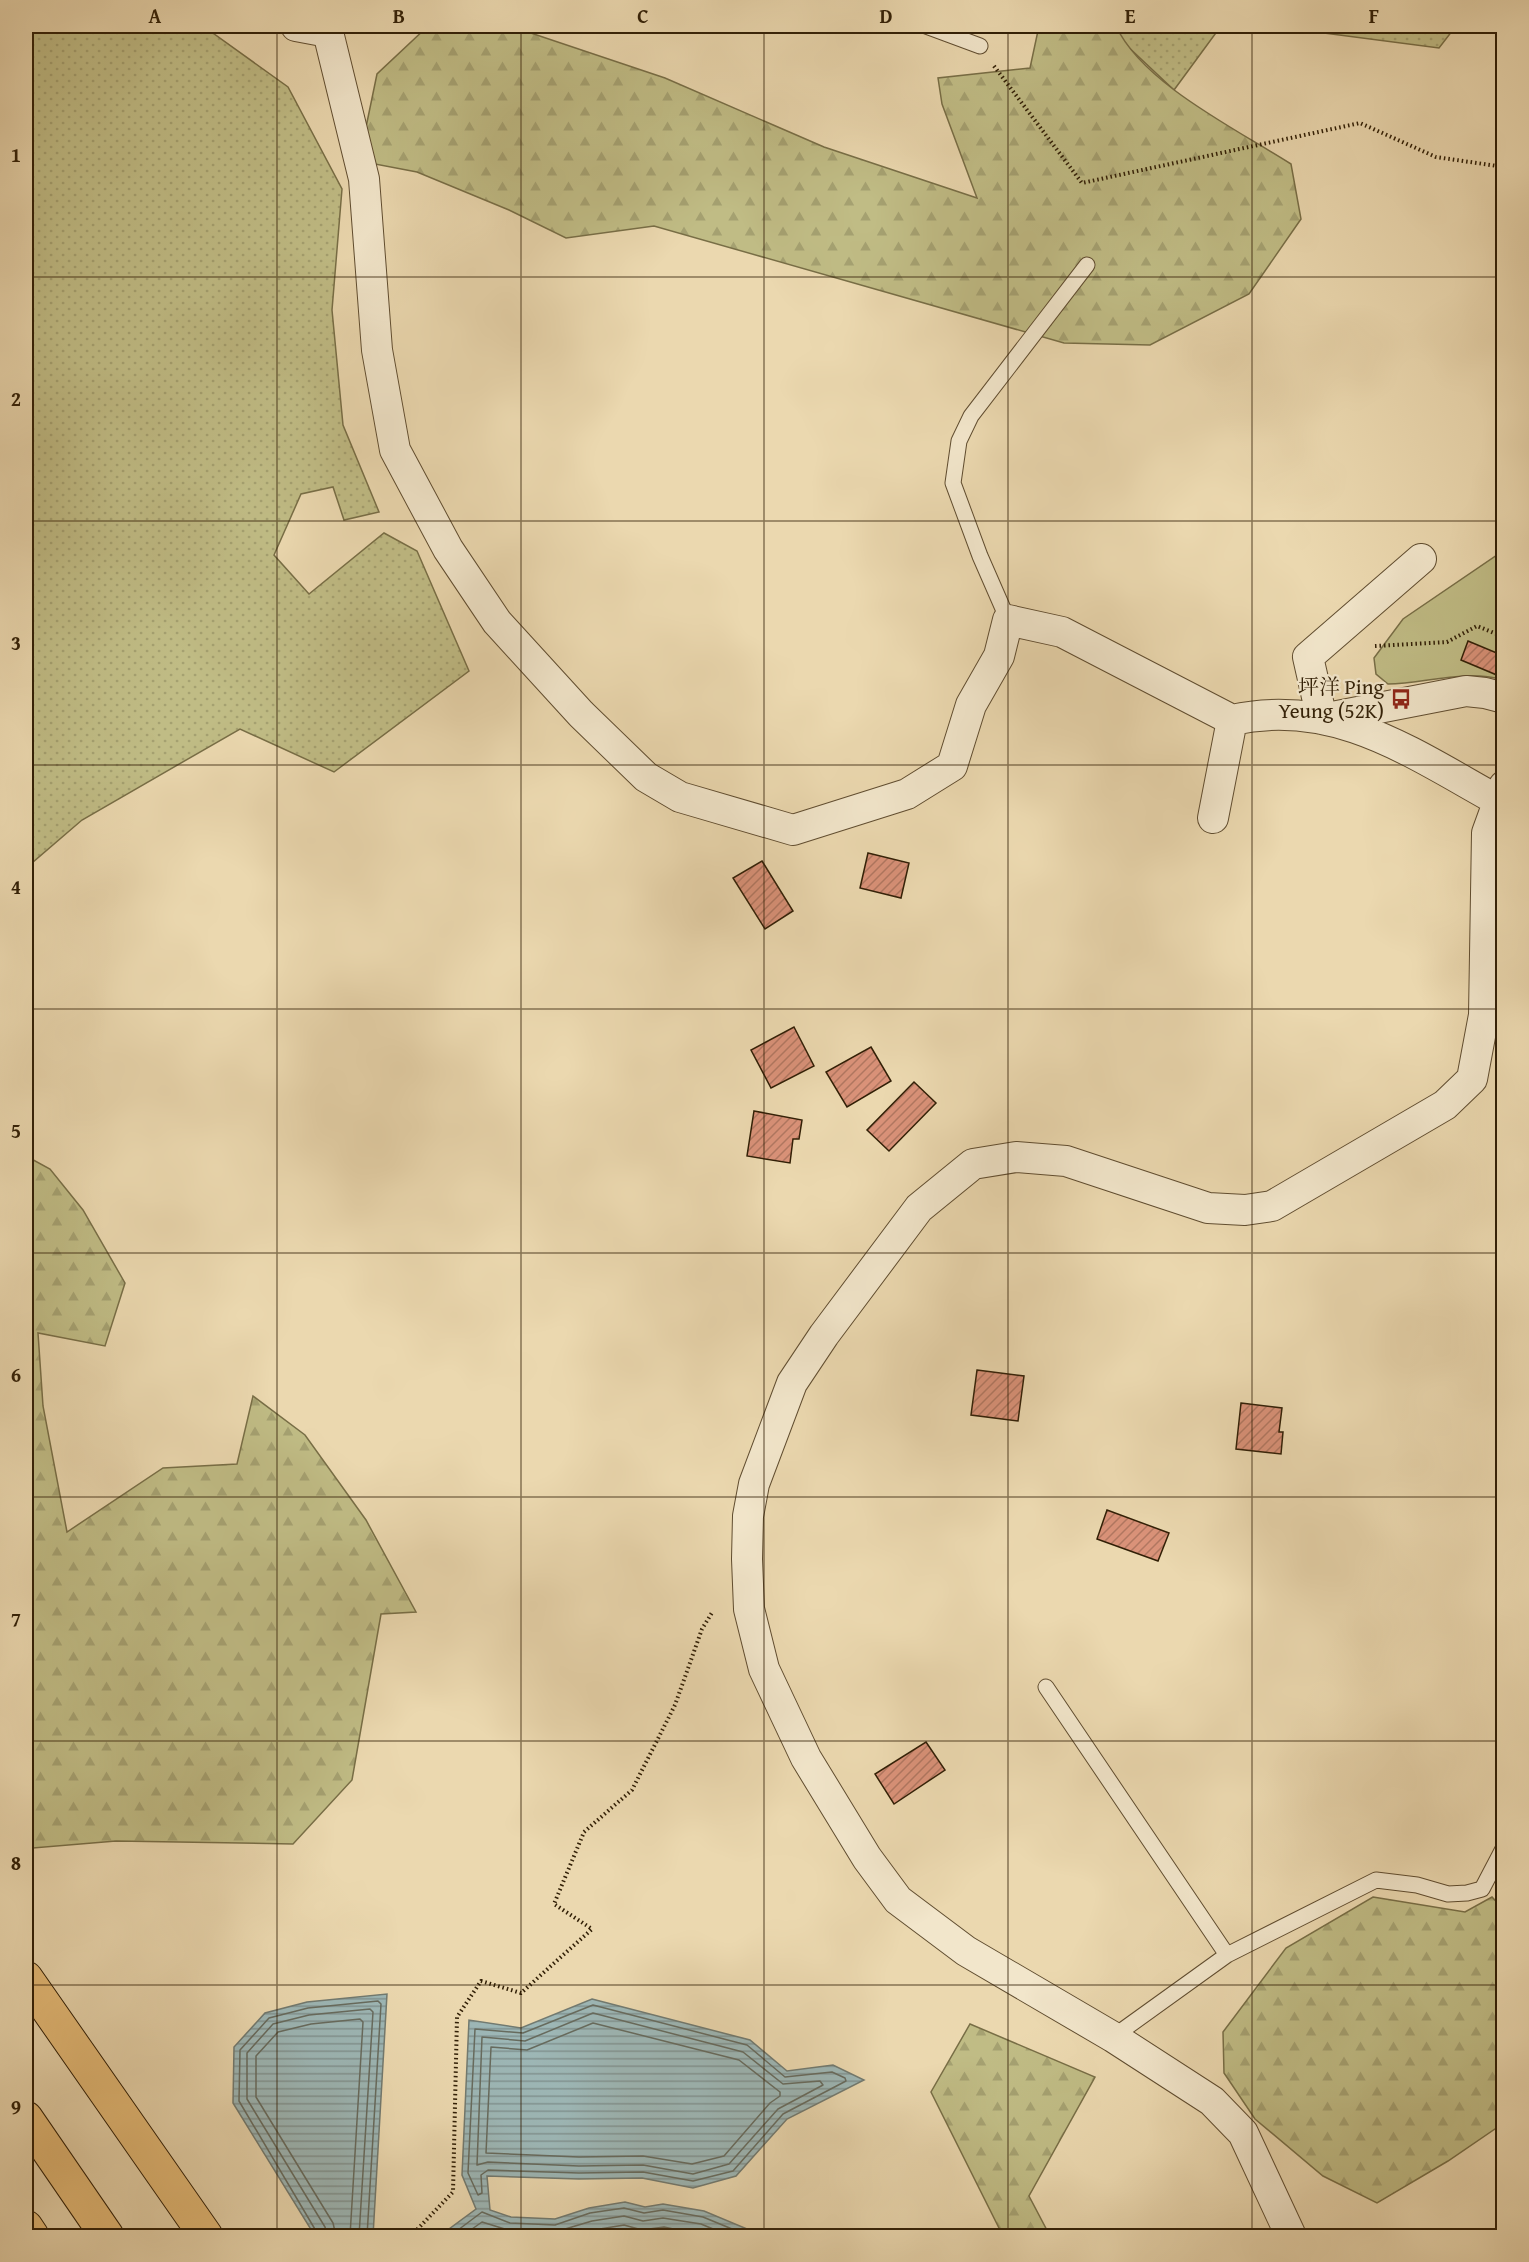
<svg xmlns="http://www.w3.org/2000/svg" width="1529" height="2262" font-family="'Gentium Book Plus','Noto Serif SC',serif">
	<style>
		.grass { fill: url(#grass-dots); stroke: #786e46; stroke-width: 1.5 }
		.forest { fill: url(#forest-firs); stroke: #786e46; stroke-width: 1.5 }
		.park { fill: #c0bc85; stroke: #786e46; stroke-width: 1.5 }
		.water { fill: url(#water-rules); stroke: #727a70; stroke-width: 1.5 }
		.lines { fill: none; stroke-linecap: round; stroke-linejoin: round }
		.shore { stroke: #676b5e; stroke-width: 1.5 }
		.building { fill: url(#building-hatch); stroke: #311f06; stroke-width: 1.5 }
		.lane-casing { stroke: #604d30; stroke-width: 17 }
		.street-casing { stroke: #604d30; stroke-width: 32 }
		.highway-casing { stroke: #311f06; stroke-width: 35 }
		.path { stroke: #311f06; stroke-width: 4; stroke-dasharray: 1.5 3; stroke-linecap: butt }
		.lane { stroke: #f2e6cb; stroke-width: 15 }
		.street { stroke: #f2e6cb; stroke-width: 30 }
		.highway { stroke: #e6bc78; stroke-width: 33 }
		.grid { fill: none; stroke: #311f06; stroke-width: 1.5; stroke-opacity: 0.55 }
		.labels { text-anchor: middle; stroke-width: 4.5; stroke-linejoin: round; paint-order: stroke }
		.poi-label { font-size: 21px; fill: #311f06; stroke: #f2e6cb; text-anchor: end }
		.neatline { fill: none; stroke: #311f06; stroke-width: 2 }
		.grid-label { font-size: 20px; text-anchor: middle; font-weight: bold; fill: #311f06 }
	</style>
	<defs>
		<pattern id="grass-dots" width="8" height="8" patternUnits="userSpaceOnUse" patternTransform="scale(1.5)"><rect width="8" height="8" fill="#c0bc85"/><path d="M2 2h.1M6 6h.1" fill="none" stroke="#a5a171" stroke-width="1.8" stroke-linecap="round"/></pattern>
		<pattern id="forest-firs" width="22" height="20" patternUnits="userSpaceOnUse" patternTransform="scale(1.5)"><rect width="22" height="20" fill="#c0bc85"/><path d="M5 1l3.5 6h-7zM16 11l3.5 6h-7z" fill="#a5a171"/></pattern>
		<pattern id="water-rules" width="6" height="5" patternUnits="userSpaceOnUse" patternTransform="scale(1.5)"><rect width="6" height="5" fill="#9db7b6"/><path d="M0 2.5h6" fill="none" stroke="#819492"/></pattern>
		<pattern id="building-hatch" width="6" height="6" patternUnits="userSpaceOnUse" patternTransform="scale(1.5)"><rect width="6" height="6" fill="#da9279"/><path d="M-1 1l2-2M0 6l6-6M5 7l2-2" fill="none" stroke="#b17761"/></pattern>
	</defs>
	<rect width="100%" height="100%" fill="#ebd8af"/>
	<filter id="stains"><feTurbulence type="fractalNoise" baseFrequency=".00333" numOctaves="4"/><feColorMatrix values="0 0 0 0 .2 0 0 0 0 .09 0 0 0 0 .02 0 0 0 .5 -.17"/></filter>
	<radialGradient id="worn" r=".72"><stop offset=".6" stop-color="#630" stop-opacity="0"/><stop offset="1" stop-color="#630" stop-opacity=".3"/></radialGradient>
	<path class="grass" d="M26,26H203L288,87L342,189L332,310L343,425L379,512L344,520L333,487L301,494L274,555L309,594L384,533L417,551L469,671L334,772L240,729L82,820L26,868Z
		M1106,26H1221L1174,90Z
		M1270,26H1456L1439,48Z"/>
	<path class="forest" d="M1039,26H1116C1143,84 1238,130 1291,164L1301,219L1249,294L1150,345L1064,343L654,226L566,238L509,210L417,172L359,161L377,74L427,27H513L665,78L824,147L977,198L942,104L938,78L1030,68Z
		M26,1156L50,1169L83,1210L125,1283L105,1346L38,1333L43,1406L67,1532L163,1468L237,1464L253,1396L305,1435L366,1520L416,1612L381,1614L352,1780L293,1844L116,1841L33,1848L26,1829Z
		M1373,1897L1465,1912L1492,1897L1504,1910L1503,2140L1495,2129L1448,2161L1377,2203L1323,2176L1255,2119L1224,2073L1223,2032L1286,1948Z
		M970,2024L1095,2077L1029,2196L1050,2236H1003L931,2092Z"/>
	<path class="park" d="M1503,551V680C1465,669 1427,683 1388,684L1376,674L1374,658L1403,619Z"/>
	<path class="water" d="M387,1994L373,2236H315L233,2103L234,2047L265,2013L307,2002Z
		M592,1999L750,2040L787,2071L833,2065L864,2080L787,2119L736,2176L693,2188L642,2178L579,2179L487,2176L490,2210L511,2217L555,2219L589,2208L625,2202L645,2207L663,2204L704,2211L764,2236H444L445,2232L476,2209L462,2175L469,2020L521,2028Z"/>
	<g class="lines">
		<path class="shore" d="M593,2005L747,2045L785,2077L832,2072L845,2078L846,2081L783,2114L733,2171L693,2181L643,2172L579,2173L488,2170L481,2175L482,2193L478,2195L468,2173L475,2029L523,2033Z
			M593,2013L743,2052L783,2084L820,2081L823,2085L778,2109L729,2164L693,2174L643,2165L579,2166L488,2162L477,2165L482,2037L525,2041Z
			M593,2023L739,2060L780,2092V2096L770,2103L724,2156L692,2164L643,2156L579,2157L486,2153L491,2047L527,2050Z
			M319,2236L239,2101L240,2050L269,2018L308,2008L378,2001L381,2004L367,2236
			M327,2236L325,2227L247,2099V2053L273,2024L309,2015L370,2009L373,2012L359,2236
			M336,2236L333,2223L256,2097V2056L278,2032L311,2024L360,2019L363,2022L350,2236
			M450,2236L482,2212L510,2223L555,2225L590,2213L624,2208L644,2213L663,2210L703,2217L749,2236
			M462,2236L482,2222L508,2230L555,2232L592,2221L624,2216L643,2221L663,2218L701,2224L730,2236
			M573,2236L594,2230L624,2225L642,2230L664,2227L706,2236"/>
	</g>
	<path class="building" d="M1468,641L1504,656V678L1461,660Z
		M868,853L909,863L901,898L860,888Z
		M762,861L793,911L765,929L733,878Z
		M794,1027L814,1066L771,1088L751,1050Z
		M871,1047L891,1081L847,1107L826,1072Z
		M914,1082L936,1103L889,1151L867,1130Z
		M754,1111L802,1120L799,1139H793L790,1163L747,1156Z
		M977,1370L1024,1376L1018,1421L971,1415Z
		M1241,1403L1282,1408L1279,1432H1283L1281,1454L1236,1449Z
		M1107,1510L1169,1533L1158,1561L1097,1539Z
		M926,1742L945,1770L894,1804L875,1774Z"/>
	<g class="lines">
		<g class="lane-casing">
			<path id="lane" d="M926,26L980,46
				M1008,620L980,556L953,483L959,441L971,416L1087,265
				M1046,1687L1227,1955
				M1113,2037L1227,1955L1376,1880L1417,1885L1448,1894L1467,1893L1482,1889L1504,1847"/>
		</g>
		<g class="street-casing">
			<path id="street" d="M296,26L328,32L364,179L377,350L395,450L448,549L497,622L581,714L646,777L680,797L793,830L907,794L952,766L971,705L999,656L1008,620L1062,632L1232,720C1334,697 1412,753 1497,800
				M1421,559L1308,657L1322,719L1466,691L1485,693L1504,698
				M1213,818L1232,720
				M1291,2236L1243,2133L1212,2101L1113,2037L966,1951L898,1900L867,1858L806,1758L764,1669L749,1609L747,1559L748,1516L754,1484L792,1383L824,1335L919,1208L973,1164L1016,1157L1066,1161L1208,1208L1245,1210L1272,1206L1445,1105L1472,1079L1484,1015L1487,833L1504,786"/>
		</g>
		<g class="highway-casing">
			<path id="highway" d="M26,1978L206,2236
				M26,2118L107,2236
				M26,2227L32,2236"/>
		</g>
		<path class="path" d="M994,66L1082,183L1360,123L1436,157L1504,167
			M1496,633L1504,629
			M1375,646L1447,642L1477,626L1504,637
			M1503,655L1504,654
			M411,2236L453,2192L457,2017L481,1981L521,1993L592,1929L554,1904L584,1832L632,1790L675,1705L702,1629L713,1611"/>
		<use href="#lane" class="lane"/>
		<use href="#street" class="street"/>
		<use href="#highway" class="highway"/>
	</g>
	<path class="grid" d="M277,26V2236M521,26V2236M764,26V2236M1008,26V2236M1252,26V2236M26,277H1504M26,521H1504M26,765H1504M26,1009H1504M26,1253H1504M26,1497H1504M26,1741H1504M26,1985H1504"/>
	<defs>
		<g id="bus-bare" transform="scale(1.62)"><path d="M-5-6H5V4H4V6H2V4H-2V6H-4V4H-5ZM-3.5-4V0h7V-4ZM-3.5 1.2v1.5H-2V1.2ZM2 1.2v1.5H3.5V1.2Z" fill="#8f2418" stroke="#f2e6cb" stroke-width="2.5" paint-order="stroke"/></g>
	</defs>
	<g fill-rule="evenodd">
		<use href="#bus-bare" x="1401" y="699"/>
	</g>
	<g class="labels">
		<g class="poi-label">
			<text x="1384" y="694">坪洋 Ping<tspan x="1384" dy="24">Yeung (52K)</tspan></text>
		</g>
	</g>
	<rect width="1529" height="2262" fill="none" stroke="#ebd8af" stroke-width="66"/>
	<rect x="33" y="33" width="1463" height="2196" class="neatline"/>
	<g class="grid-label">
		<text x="155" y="23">A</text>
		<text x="399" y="23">B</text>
		<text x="643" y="23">C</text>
		<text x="886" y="23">D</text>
		<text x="1130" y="23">E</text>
		<text x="1374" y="23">F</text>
		<text x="16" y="162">1</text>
		<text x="16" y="406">2</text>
		<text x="16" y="650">3</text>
		<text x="16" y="894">4</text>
		<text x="16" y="1138">5</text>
		<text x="16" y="1382">6</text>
		<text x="16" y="1626">7</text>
		<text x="16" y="1870">8</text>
		<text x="16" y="2114">9</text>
	</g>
	<rect width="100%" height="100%" filter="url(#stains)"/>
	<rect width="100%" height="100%" fill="url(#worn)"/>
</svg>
